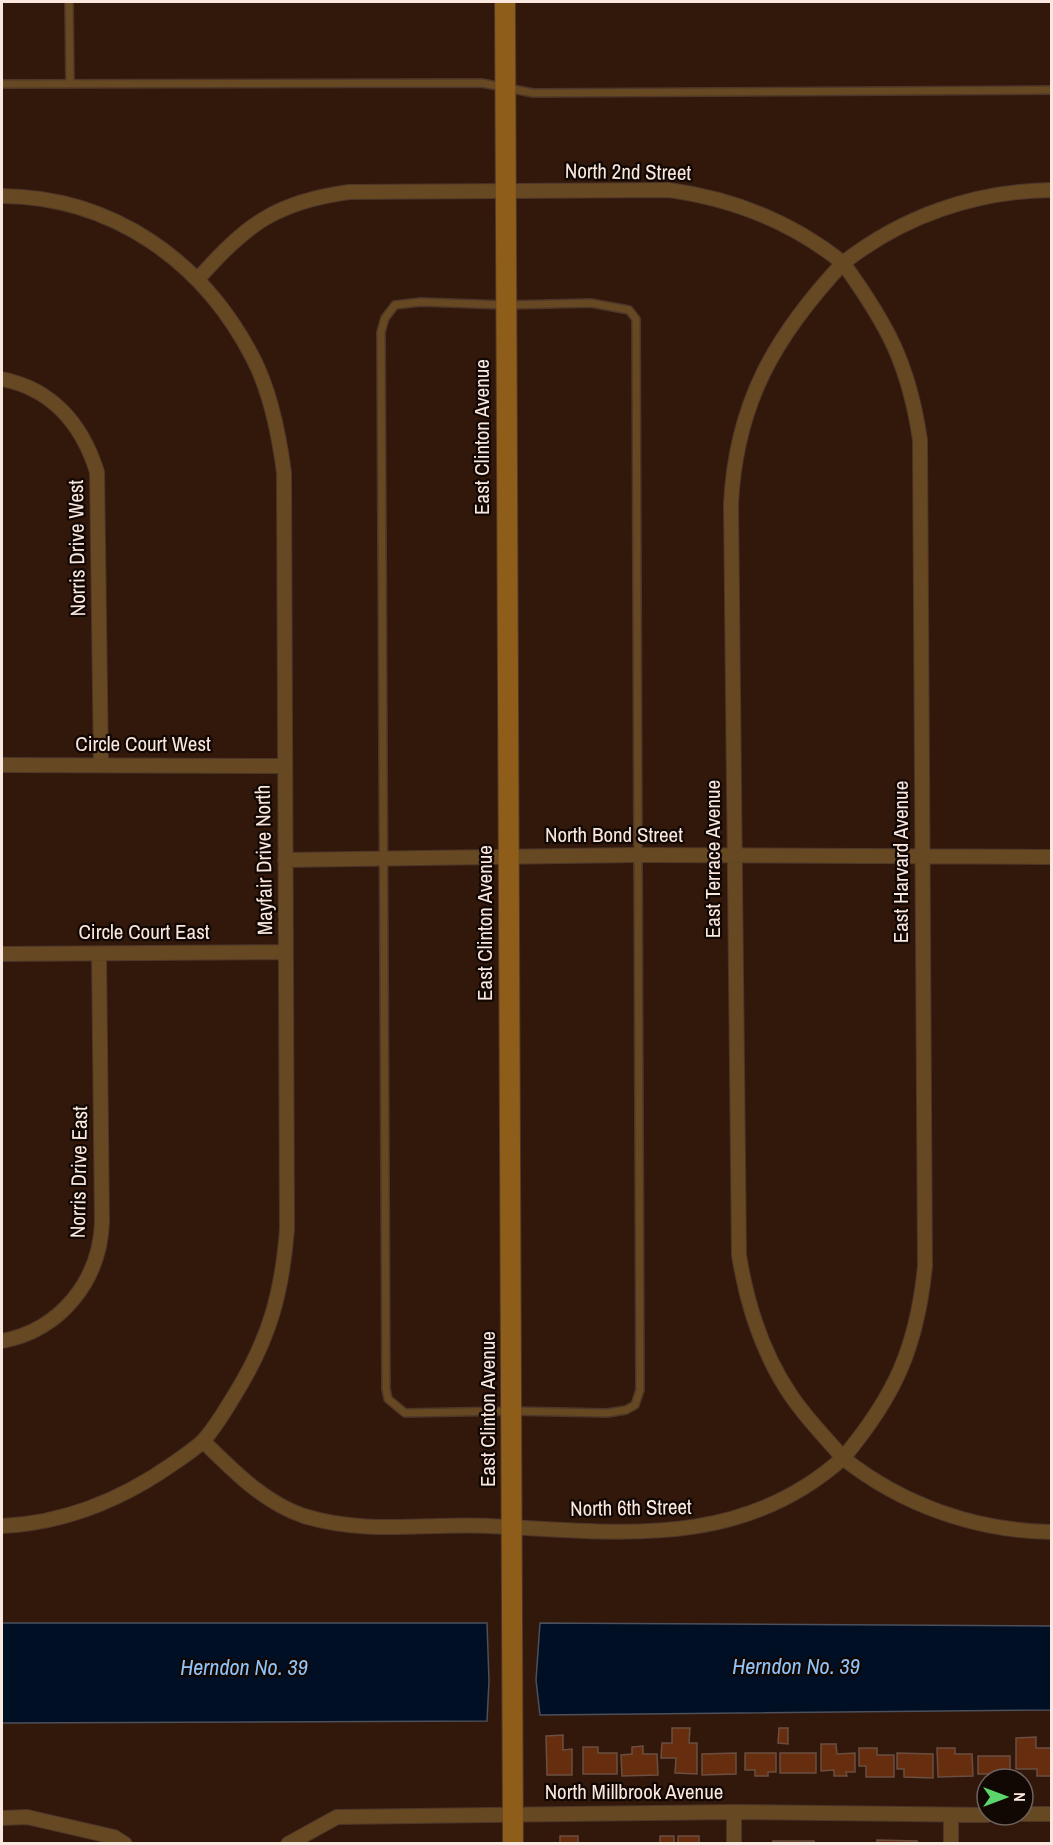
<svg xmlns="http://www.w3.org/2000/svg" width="1053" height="1845" font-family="'Archivo Narrow',sans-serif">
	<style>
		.water { fill: #000f24; stroke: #4b505c; stroke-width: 1.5 }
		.building { fill: #662e0f; stroke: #6b4e40; stroke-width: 1.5 }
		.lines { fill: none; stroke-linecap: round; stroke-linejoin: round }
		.lane-casing { stroke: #4d3529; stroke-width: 10 }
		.street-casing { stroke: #4d3529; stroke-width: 16 }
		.secondary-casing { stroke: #4d3529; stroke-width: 22 }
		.lane { stroke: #664822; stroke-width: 7 }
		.street { stroke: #664822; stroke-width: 14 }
		.secondary { stroke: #8e5d19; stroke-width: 20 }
		.labels { text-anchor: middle; stroke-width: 4.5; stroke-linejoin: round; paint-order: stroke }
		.street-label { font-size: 21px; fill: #fae7df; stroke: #110703 }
		.water-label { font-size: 22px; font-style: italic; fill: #90c4fb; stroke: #110703 }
	</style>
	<rect width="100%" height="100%" fill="#31180b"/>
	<path class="water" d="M2,1623H487L489,1681L487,1721L2,1723Z
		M540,1623L1051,1626V1710L540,1715L536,1680Z"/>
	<path class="building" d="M672,1728H690L689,1743H697V1774L675,1773L676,1758H661L662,1743H672Z
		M779,1728H788V1744L778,1743Z
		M563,1735V1750L572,1749V1775H547L546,1736Z
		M1036,1737V1748H1051V1776H1037V1769H1016V1738Z
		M821,1744H836L837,1754L855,1753V1772H846L847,1776H834V1770L821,1771Z
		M643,1746V1754H657L658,1775L622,1776L621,1755L632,1754V1747Z
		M583,1747H598V1753H617V1774H583Z
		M859,1748H877V1755H894V1777H866V1766H859Z
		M937,1748H955V1754H972L973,1776L938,1777Z
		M736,1753V1774L702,1775V1754Z
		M745,1753H776V1772H768V1776H755V1770H745Z
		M780,1753H816V1773H780Z
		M897,1753L933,1754V1778L904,1777V1769H897Z
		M978,1756H1010V1774H978Z
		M560,1836H578V1844H560Z
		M660,1836H674V1844H660Z
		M678,1836H699V1844H678Z
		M877,1840L917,1841V1844H877Z
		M773,1841H814V1844H773Z"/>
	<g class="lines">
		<g class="lane-casing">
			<path id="lane" d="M69,2L70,83
				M2,84L482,83L533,93L1052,90
				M421,302L505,305L591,303L629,310L636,319L640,1390L635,1405L626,1410L607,1413L511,1411L405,1413L388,1399L386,1389L381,332L385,318L395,305Z"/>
		</g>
		<g class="street-casing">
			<path id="street" d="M2,196C113,197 203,261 253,358C271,393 279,434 284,473L287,1229C282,1294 269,1340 234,1396C225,1411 215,1428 203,1441C195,1449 184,1456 174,1463C123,1499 65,1523 2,1526
				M843,263C887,324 909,364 920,440L925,1266C917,1347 895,1396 843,1458C826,1438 807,1419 792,1397C763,1355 747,1305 739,1255L731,504C736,403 775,336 843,263Z
				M198,279C246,225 275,202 349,192L669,190C734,199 792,222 843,263C903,216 975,191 1052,190
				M2,379C52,389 82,424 97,472L101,765
				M2,765L283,766
				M285,860L636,855L1052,857
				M2,954L286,952
				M2,1341C61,1330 100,1280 102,1222L99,954
				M203,1441C234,1471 263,1502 304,1516C364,1535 428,1523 489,1526C618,1532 739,1551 843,1458C902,1505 976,1531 1052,1532
				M734,1812V1844
				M1023,1814H1052
				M951,1815V1844
				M2,1818L27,1817L114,1837L125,1844
				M288,1844L337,1817L734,1812L987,1815"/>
		</g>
		<g class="secondary-casing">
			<path id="secondary" d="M505,2L513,1844"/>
		</g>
		<use href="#lane" class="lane"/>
		<use href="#street" class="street"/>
		<use href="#secondary" class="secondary"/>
	</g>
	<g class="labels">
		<g class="street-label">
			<text transform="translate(628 172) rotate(1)" y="7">North 2nd Street</text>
			<text transform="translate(482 437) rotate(-90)" y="7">East Clinton Avenue</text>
			<text transform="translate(77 548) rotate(-91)" y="7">Norris Drive West</text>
			<text x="143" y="751">Circle Court West</text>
			<text x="614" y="842">North Bond Street</text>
			<text transform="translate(713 859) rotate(-90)" y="7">East Terrace Avenue</text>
			<text transform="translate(264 860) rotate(-91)" y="7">Mayfair Drive North</text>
			<text transform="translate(901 862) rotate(-90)" y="7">East Harvard Avenue</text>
			<text transform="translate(485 923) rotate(-90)" y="7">East Clinton Avenue</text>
			<text x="144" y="939">Circle Court East</text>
			<text transform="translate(79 1172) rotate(-89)" y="7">Norris Drive East</text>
			<text transform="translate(488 1409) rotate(-90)" y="7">East Clinton Avenue</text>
			<text transform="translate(631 1508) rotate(-1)" y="7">North 6th Street</text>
			<text x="634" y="1799">North Millbrook Avenue</text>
		</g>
		<g class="water-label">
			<text x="796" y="1674">Herndon No. 39</text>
			<text x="244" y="1675">Herndon No. 39</text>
		</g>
	</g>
	<rect width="1053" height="1845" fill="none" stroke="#fae7df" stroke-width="6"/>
	<g transform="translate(1005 1797) rotate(90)"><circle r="28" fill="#110703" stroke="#6e615b" stroke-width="1.5"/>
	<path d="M0-4.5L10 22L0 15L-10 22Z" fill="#5cd56d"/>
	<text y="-9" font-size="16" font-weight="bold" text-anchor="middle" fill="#fae7df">N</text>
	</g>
</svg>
